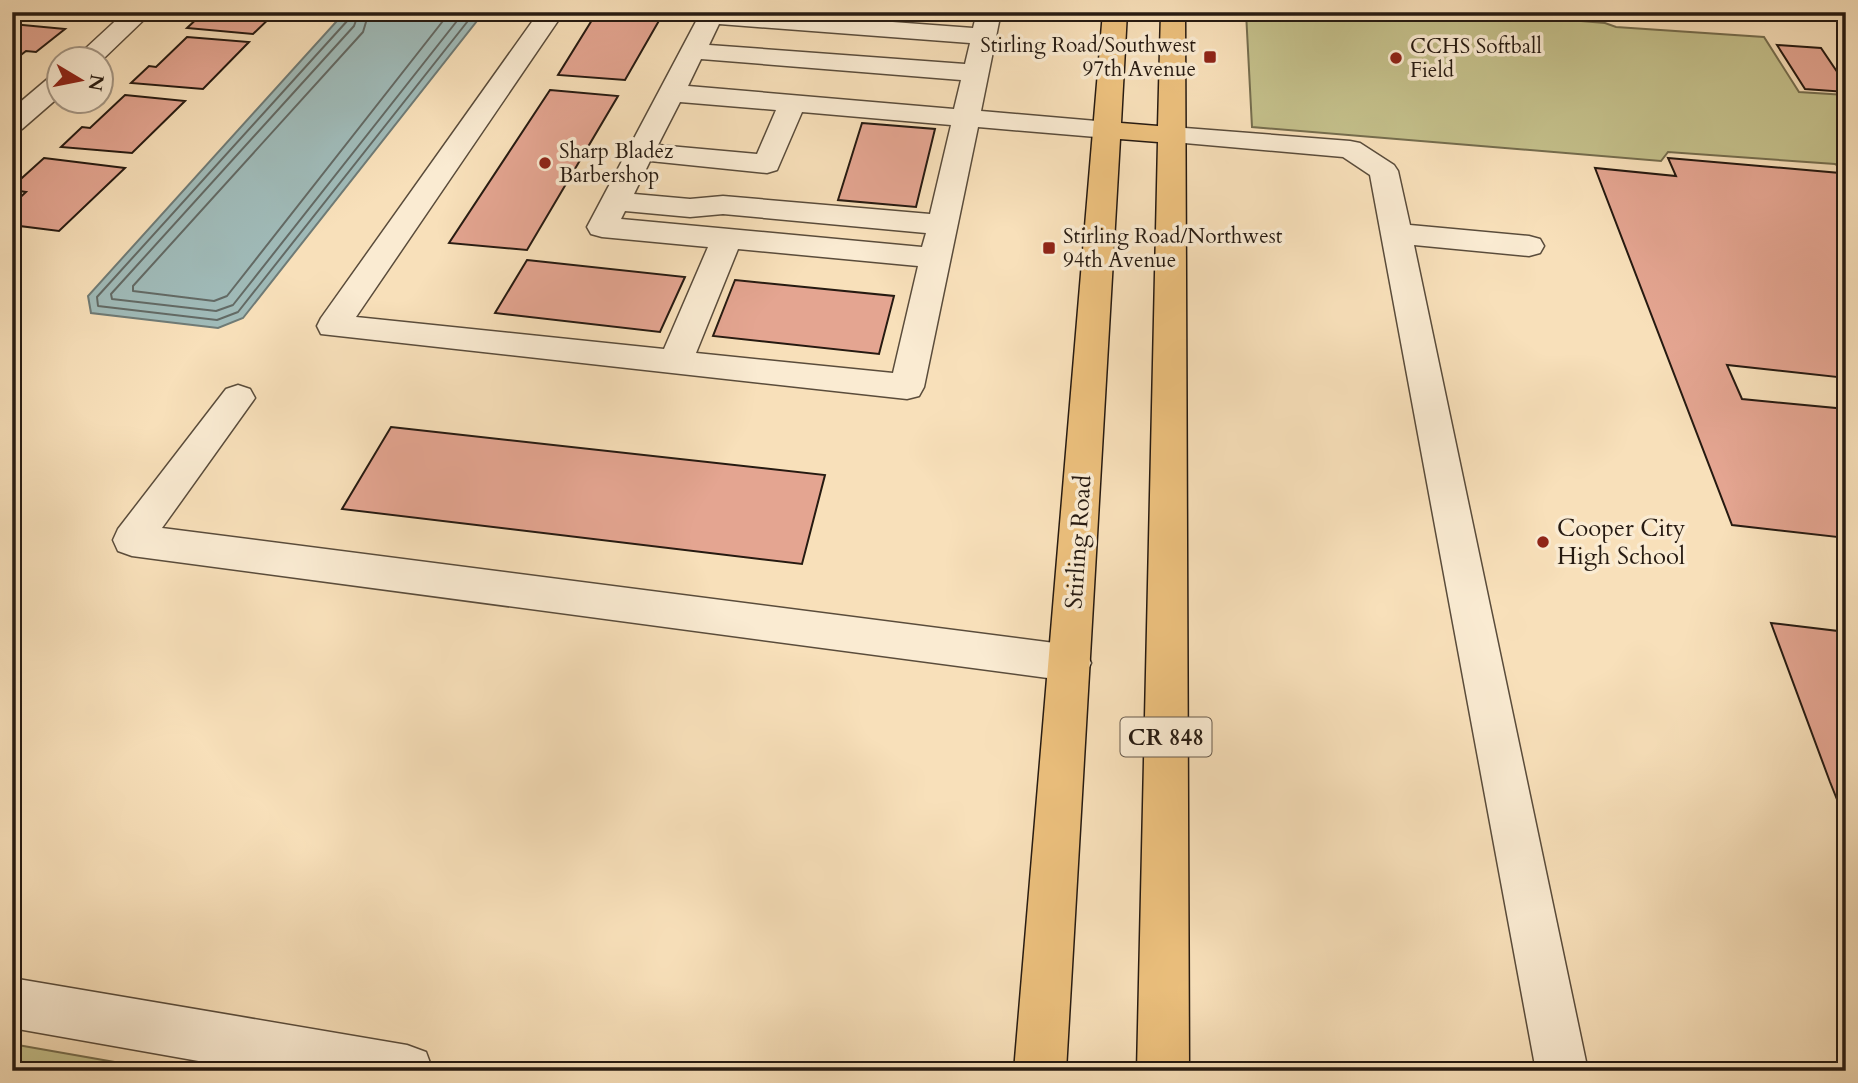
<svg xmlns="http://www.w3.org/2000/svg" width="1858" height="1083" font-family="Cardo,serif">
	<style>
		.green { fill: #c4c08b; stroke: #756d4e; stroke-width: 2 }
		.water { fill: #a0bbb9; stroke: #6f7b76; stroke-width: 2 }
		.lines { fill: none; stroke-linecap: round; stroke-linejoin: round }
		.shore { stroke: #636a65; stroke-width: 2 }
		.building { fill: #e4a591; stroke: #261a11; stroke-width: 2 }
		.minor-casing { stroke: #5a4c3b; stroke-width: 3 }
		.major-casing { stroke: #261a11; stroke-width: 3 }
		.minor { fill: #faebd2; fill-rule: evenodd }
		.major { fill: #ecc07d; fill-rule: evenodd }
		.poi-dot { fill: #8f2418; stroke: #faebd2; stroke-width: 2.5 }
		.labels { text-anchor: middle; stroke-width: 7; stroke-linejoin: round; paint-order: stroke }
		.far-poi-label { font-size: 21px; fill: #261a11; stroke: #faebd2; text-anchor: start }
		.shield { fill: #faebd2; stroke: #66594b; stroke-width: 2 }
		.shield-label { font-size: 23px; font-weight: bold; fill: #261a11 }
		.poi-label { font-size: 24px; fill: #261a11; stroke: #faebd2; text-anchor: start }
		.street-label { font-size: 24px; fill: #261a11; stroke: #faebd2 }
	</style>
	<rect width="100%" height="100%" fill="#f8e0ba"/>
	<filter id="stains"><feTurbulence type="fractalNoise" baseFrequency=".00286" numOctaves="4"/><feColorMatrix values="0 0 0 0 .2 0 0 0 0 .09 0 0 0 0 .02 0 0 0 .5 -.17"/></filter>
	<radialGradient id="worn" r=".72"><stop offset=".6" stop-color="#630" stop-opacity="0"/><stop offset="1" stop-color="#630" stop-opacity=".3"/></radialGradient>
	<path class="green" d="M1246,12H1473L1605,23L1616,27L1764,37L1799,92L1846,95V170L1835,164L1668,152L1661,161L1252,127Z
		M12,1044L166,1071H12Z"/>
	<path class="water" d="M345,12H484L243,318L218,328L91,313L88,296Z"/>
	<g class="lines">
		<path class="shore" d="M350,12L348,20L97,297L98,306L217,320L238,312L475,12
			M359,12L354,26L111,294L112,299L216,311L233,305L464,12
			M369,12L363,32L133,286V291L214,301L227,296L450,12"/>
	</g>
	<path class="building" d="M12,12H69L63,18Z
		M204,12H276L253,34L187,28Z
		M597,12H664L625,80L558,75Z
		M12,24L65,29L36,52L26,51L12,62Z
		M187,37L249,42L203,89L131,83L149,66L156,67Z
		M1777,45L1821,48L1846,85V92L1805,89Z
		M550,90L618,96L527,250L449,243Z
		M125,95L185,101L132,153L61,147L82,127L90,128Z
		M862,123L935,129L916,207L838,200Z
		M44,158L125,168L59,231L12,225V205L26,192L12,190V187Z
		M1668,158L1840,173L1846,183V378L1727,365L1742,399L1846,409V538L1732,525L1595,168L1676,176Z
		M527,260L685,277L660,332L495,313Z
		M735,280L894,296L879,354L713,336Z
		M391,427L825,475L802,564L342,509Z
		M1771,623L1846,632V822L1830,782Z"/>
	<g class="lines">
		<g class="minor-casing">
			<path id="minor" d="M125,12H152L102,60H73Z
				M539,12H564L356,317L664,349L708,247L602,237L591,234L587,227L701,12H760L973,28L977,12H1001L981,111L1108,122L1118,124L1122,130L1118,136L1108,138L978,127L924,387L919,396L907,399L321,334L317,326L321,318ZM719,24L970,43L965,64L709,45ZM701,59L961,80L954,109L688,86ZM680,102L776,110L757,154L658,145ZM802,112L951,125L930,214L723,196L690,199L634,194L650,161L767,173L777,170ZM625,211L690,217L723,214L926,233L922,247L621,219ZM738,249L918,266L893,373L696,353Z
				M60,74V96L22,129L12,131V109L51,76Z
				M1172,127L1350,141L1360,143L1394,165L1398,171L1410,225L1529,236L1540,239L1544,246L1540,253L1529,256L1414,245L1588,1071H1536L1370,175L1343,157L1162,141L1158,135L1162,129Z
				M238,385L250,389L255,398L162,528L1070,645L1085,650L1091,663L1085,676L1070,681L132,556L118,551L113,540L118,529L226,389Z
				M12,978L407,1045L426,1052L433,1071H255L12,1028Z"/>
		</g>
		<g class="major-casing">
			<path id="major" d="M1103,12H1127L1121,123L1158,126L1161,12H1185L1189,1071H1137L1158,142L1120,139L1066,1071H1014Z"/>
		</g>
		<use href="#minor" class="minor"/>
		<use href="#major" class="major"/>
	</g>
	<g class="poi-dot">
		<rect x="1203" y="50" width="14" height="14" rx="3.5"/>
		<circle cx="1396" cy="58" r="7"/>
		<circle cx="545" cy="163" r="7"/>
		<rect x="1042" y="241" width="14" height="14" rx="3.5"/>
		<circle cx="1543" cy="542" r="7"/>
	</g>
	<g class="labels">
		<g class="far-poi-label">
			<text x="1196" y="52" text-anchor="end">Stirling Road/Southwest<tspan x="1196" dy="24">97th Avenue</tspan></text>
			<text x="1410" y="53">CCHS Softball<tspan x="1410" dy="24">Field</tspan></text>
			<text x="559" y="158">Sharp Bladez<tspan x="559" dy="24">Barbershop</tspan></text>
			<text x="1063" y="243">Stirling Road/Northwest<tspan x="1063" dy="24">94th Avenue</tspan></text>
		</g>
		<rect class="shield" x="1120.5" y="717.5" width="91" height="39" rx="5"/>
		<g class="shield-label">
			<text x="1166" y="745">CR 848</text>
		</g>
		<g class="poi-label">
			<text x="1557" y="536">Cooper City<tspan x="1557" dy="28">High School</tspan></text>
		</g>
		<g class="street-label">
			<text transform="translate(1078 542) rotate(-86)" y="8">Stirling Road</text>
		</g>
	</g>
	<rect width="1858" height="1083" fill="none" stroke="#f8e0ba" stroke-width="42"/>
	<rect x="14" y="14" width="1830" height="1055" fill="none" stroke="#261a11" stroke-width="3.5"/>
	<rect x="21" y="21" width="1816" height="1041" fill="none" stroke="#261a11" stroke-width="2"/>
	<g transform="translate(80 80) rotate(100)"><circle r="33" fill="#faebd2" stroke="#a59785" stroke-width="2"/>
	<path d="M0-5L12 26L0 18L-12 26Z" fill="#8f2418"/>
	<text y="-10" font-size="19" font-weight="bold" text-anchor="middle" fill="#261a11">N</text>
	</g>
	<rect width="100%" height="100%" filter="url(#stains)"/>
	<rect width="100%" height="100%" fill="url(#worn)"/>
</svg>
